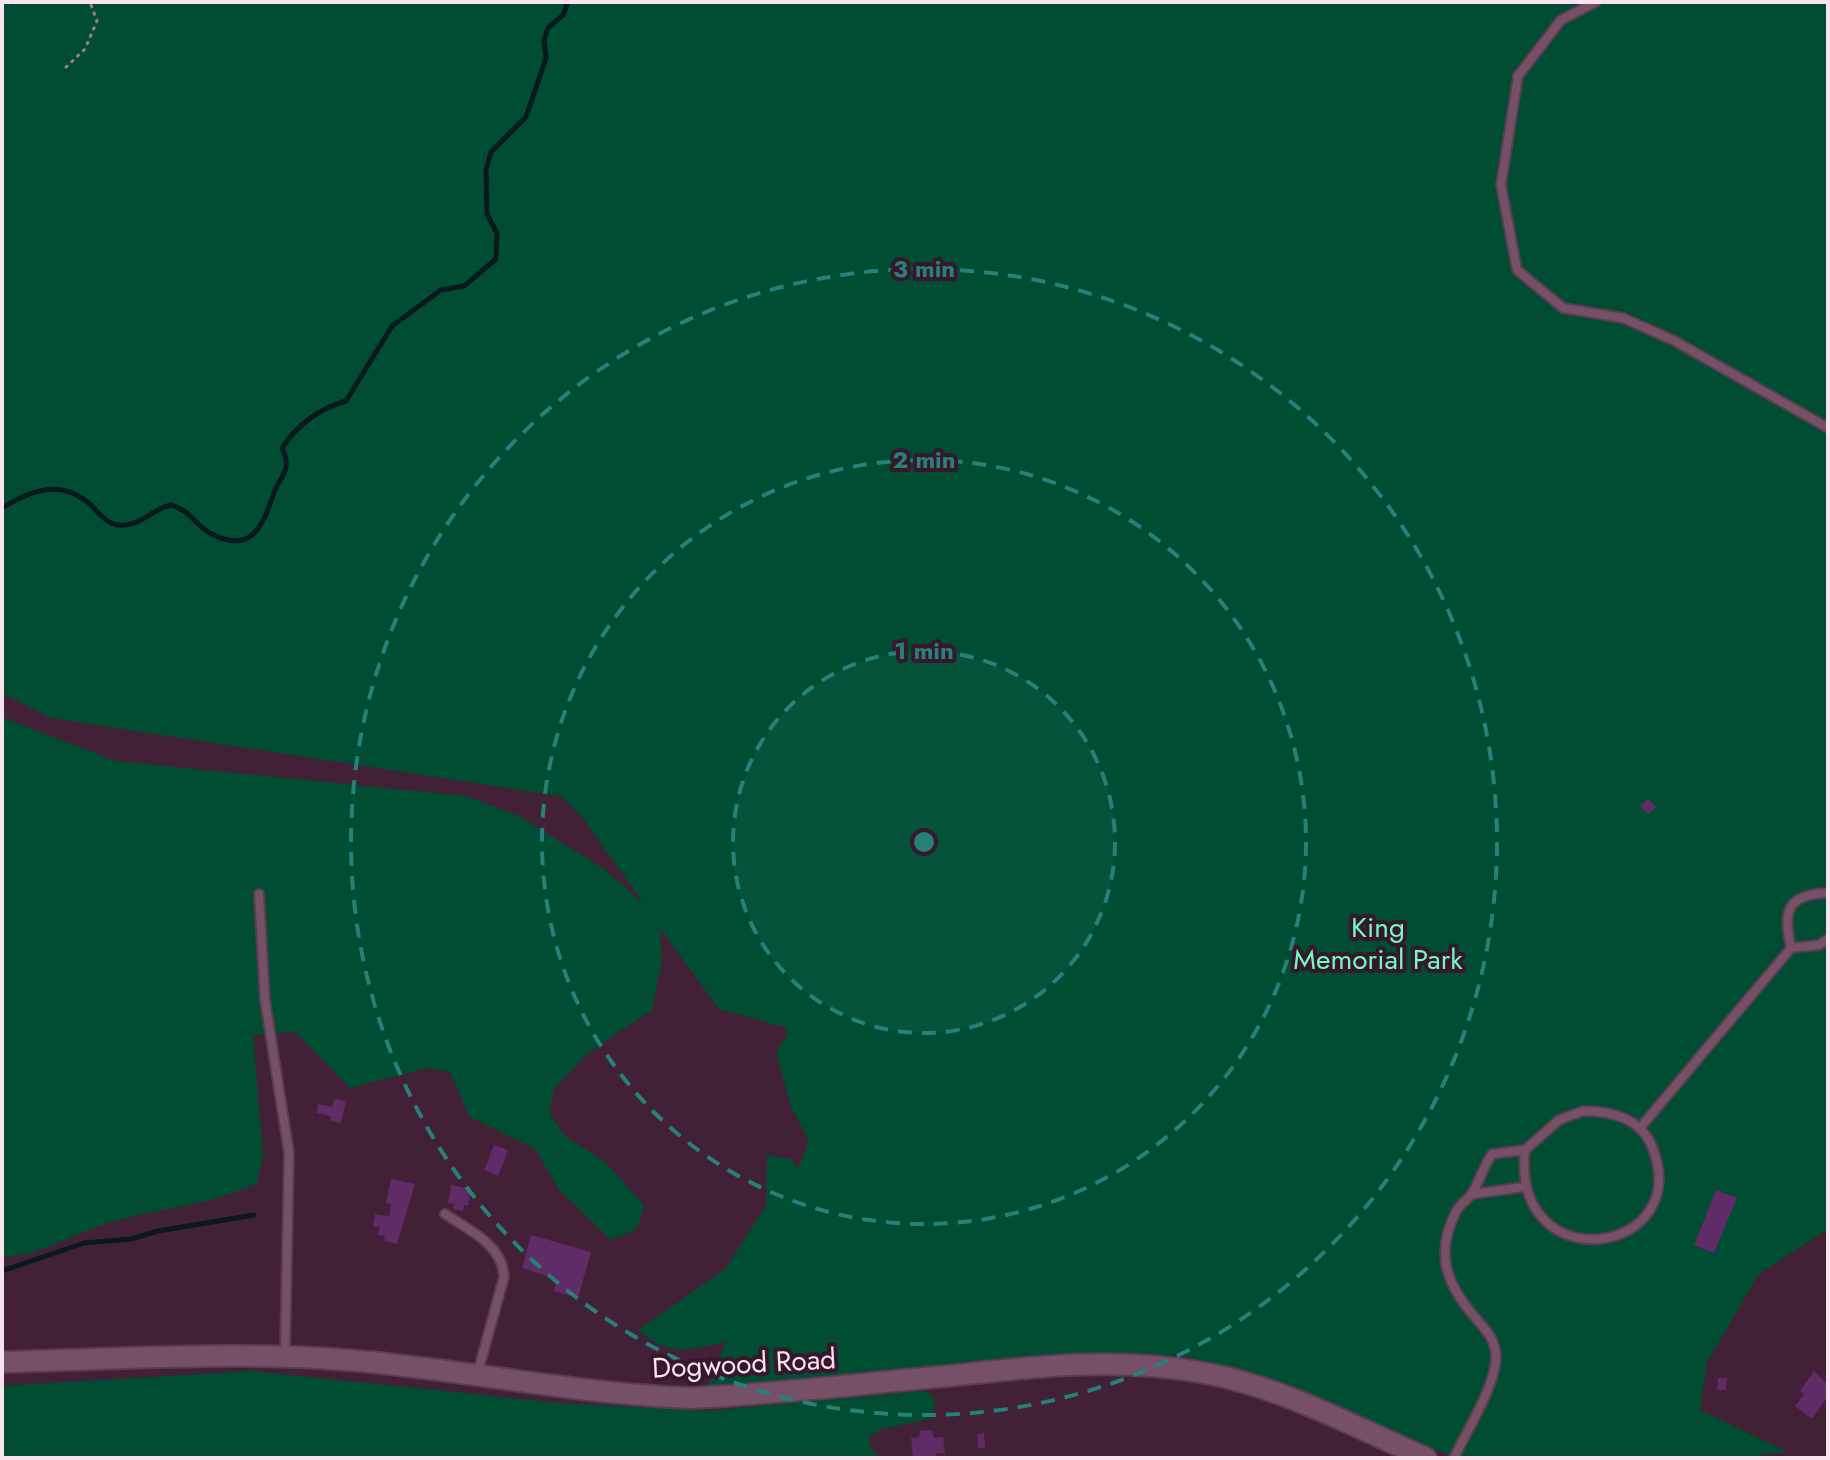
<svg xmlns="http://www.w3.org/2000/svg" width="1830" height="1460" font-family="Jost,sans-serif">
	<style>
		.green { fill: #004d33 }
		.lines { fill: none; stroke-linecap: round; stroke-linejoin: round }
		.stream { stroke: #0a191e; stroke-width: 5 }
		.building { fill: #612b68 }
		.service-casing { stroke: #5a3d50; stroke-width: 12 }
		.tertiary-casing { stroke: #5a3d50; stroke-width: 24 }
		.path { stroke: #997d8e; stroke-width: 3; stroke-dasharray: 4 4; stroke-linecap: butt }
		.service { stroke: #765067; stroke-width: 8 }
		.tertiary { stroke: #765067; stroke-width: 20 }
		.ring { fill: none; stroke: #26817b; stroke-width: 4; stroke-dasharray: 14 10 }
		.labels { text-anchor: middle; stroke-width: 8; stroke-linejoin: round; paint-order: stroke }
		.park-label { font-size: 28px; fill: #72fac0; stroke: #37172c }
		.street-label { font-size: 28px; fill: #fae3f0; stroke: #37172c }
		.centre { fill: #26817b; stroke: #37172c; stroke-width: 4 }
		.ring-label { font-size: 24px; text-anchor: middle; font-weight: bold; fill: #26817b; stroke: #37172c; stroke-width: 8; stroke-linejoin: round; paint-order: stroke }
	</style>
	<rect width="100%" height="100%" fill="#422036"/>
	<path class="green" d="M2,2H1828V1229L1759,1274L1707,1362L1700,1410L1788,1452L1736,1458H1456L1305,1392L1183,1355H1080L707,1387L726,1342C686,1350 671,1358 638,1330L725,1269L766,1206L767,1155L791,1159L798,1168L809,1141L791,1107L776,1052L788,1034L784,1027L719,1009L660,928L662,960L652,1010L588,1053L553,1090L550,1114L564,1135L606,1163L644,1205L637,1229L611,1240L560,1191L535,1149L470,1117L450,1072L427,1068L350,1088L295,1032L253,1035L263,1158L257,1183C208,1207 153,1208 102,1225C69,1236 36,1257 2,1257V717L115,761L466,796L519,816L604,869L644,904L582,817L560,796L51,718L2,693Z
		M252,1371L560,1403L708,1411L921,1391L933,1395L935,1408L929,1419L882,1429L870,1436V1449L883,1458H2V1386Z"/>
	<g class="lines">
		<path class="stream" d="M2,508C33,489 63,478 93,507C100,515 108,524 119,525C140,527 152,509 171,505C190,510 194,524 210,533C248,554 262,530 272,498C278,476 294,473 282,448C298,424 318,409 346,401L392,326L441,290L464,286L496,259L497,233L487,214L486,170L491,152L526,117L546,58L544,40L548,28L563,15L568,2
			M2,1271L84,1243L131,1239L158,1231L254,1215"/>
	</g>
	<path class="building" d="M1648,799L1656,807L1648,814L1640,806Z
		M334,1099L346,1101L341,1123L330,1121L331,1116L317,1113L318,1104L332,1107Z
		M494,1145L508,1150L498,1176L484,1170Z
		M391,1179L415,1184L397,1244L384,1241L385,1236L378,1235L380,1227L373,1226L375,1214L389,1216L391,1204L386,1203Z
		M451,1185L471,1189L468,1205H464L463,1211L453,1209L454,1204L448,1203Z
		M1716,1190L1737,1198L1714,1253L1694,1245Z
		M531,1235L591,1252L578,1298L554,1291L557,1279L522,1268Z
		M1814,1371L1828,1385V1396L1812,1419L1795,1406L1804,1394L1800,1391Z
		M1718,1378H1727L1726,1390H1717Z
		M932,1430L934,1438L943,1437L945,1453L936,1454V1458H913L911,1438L919,1437L920,1431Z
		M984,1433L985,1448H978L977,1434Z"/>
	<g class="lines">
		<g class="service-casing">
			<path id="service" d="M1596,2L1561,20L1518,76L1501,185L1517,270L1563,308L1623,318L1673,340L1828,428
				M259,894L265,1000L289,1153L285,1356
				M1791,948L1819,945L1828,939
				M1583,1111C1610,1111 1639,1118 1651,1144C1699,1255 1511,1284 1525,1150L1559,1120Z
				M1640,1128L1791,948C1783,912 1786,894 1828,893
				M1472,1194L1524,1187
				M445,1214C469,1230 503,1245 504,1277L477,1375
				M1454,1458C1466,1432 1496,1385 1496,1357C1496,1339 1484,1328 1473,1315C1445,1282 1435,1251 1457,1210C1461,1203 1469,1199 1473,1192C1480,1179 1484,1166 1492,1154L1525,1150"/>
		</g>
		<g class="tertiary-casing">
			<path id="tertiary" d="M2,1362C117,1359 233,1351 347,1360C462,1369 575,1394 690,1398C780,1394 868,1383 957,1375C1040,1366 1122,1357 1205,1373C1282,1387 1355,1427 1426,1458"/>
		</g>
		<path class="path" d="M65,68L85,49L97,21L90,2"/>
		<use href="#service" class="service"/>
		<use href="#tertiary" class="tertiary"/>
	</g>
	<circle cx="924" cy="842" r="191" fill="#26817b" fill-opacity=".12"/>
	<g class="ring">
		<circle cx="924" cy="842" r="191"/>
		<circle cx="924" cy="842" r="382"/>
		<circle cx="924" cy="842" r="573"/>
	</g>
	<g class="labels">
		<g class="park-label">
			<text x="1378" y="937">King<tspan x="1378" dy="32">Memorial Park</tspan></text>
		</g>
		<g class="street-label">
			<text transform="translate(744 1363) rotate(-3)" y="10">Dogwood Road</text>
		</g>
	</g>
	<circle cx="924" cy="842" r="12" class="centre"/>
	<g class="ring-label">
		<text x="924" y="277">3 min</text>
		<text x="924" y="468">2 min</text>
		<text x="924" y="659">1 min</text>
	</g>
	<rect width="1830" height="1460" fill="none" stroke="#fae3f0" stroke-width="8"/>
</svg>
